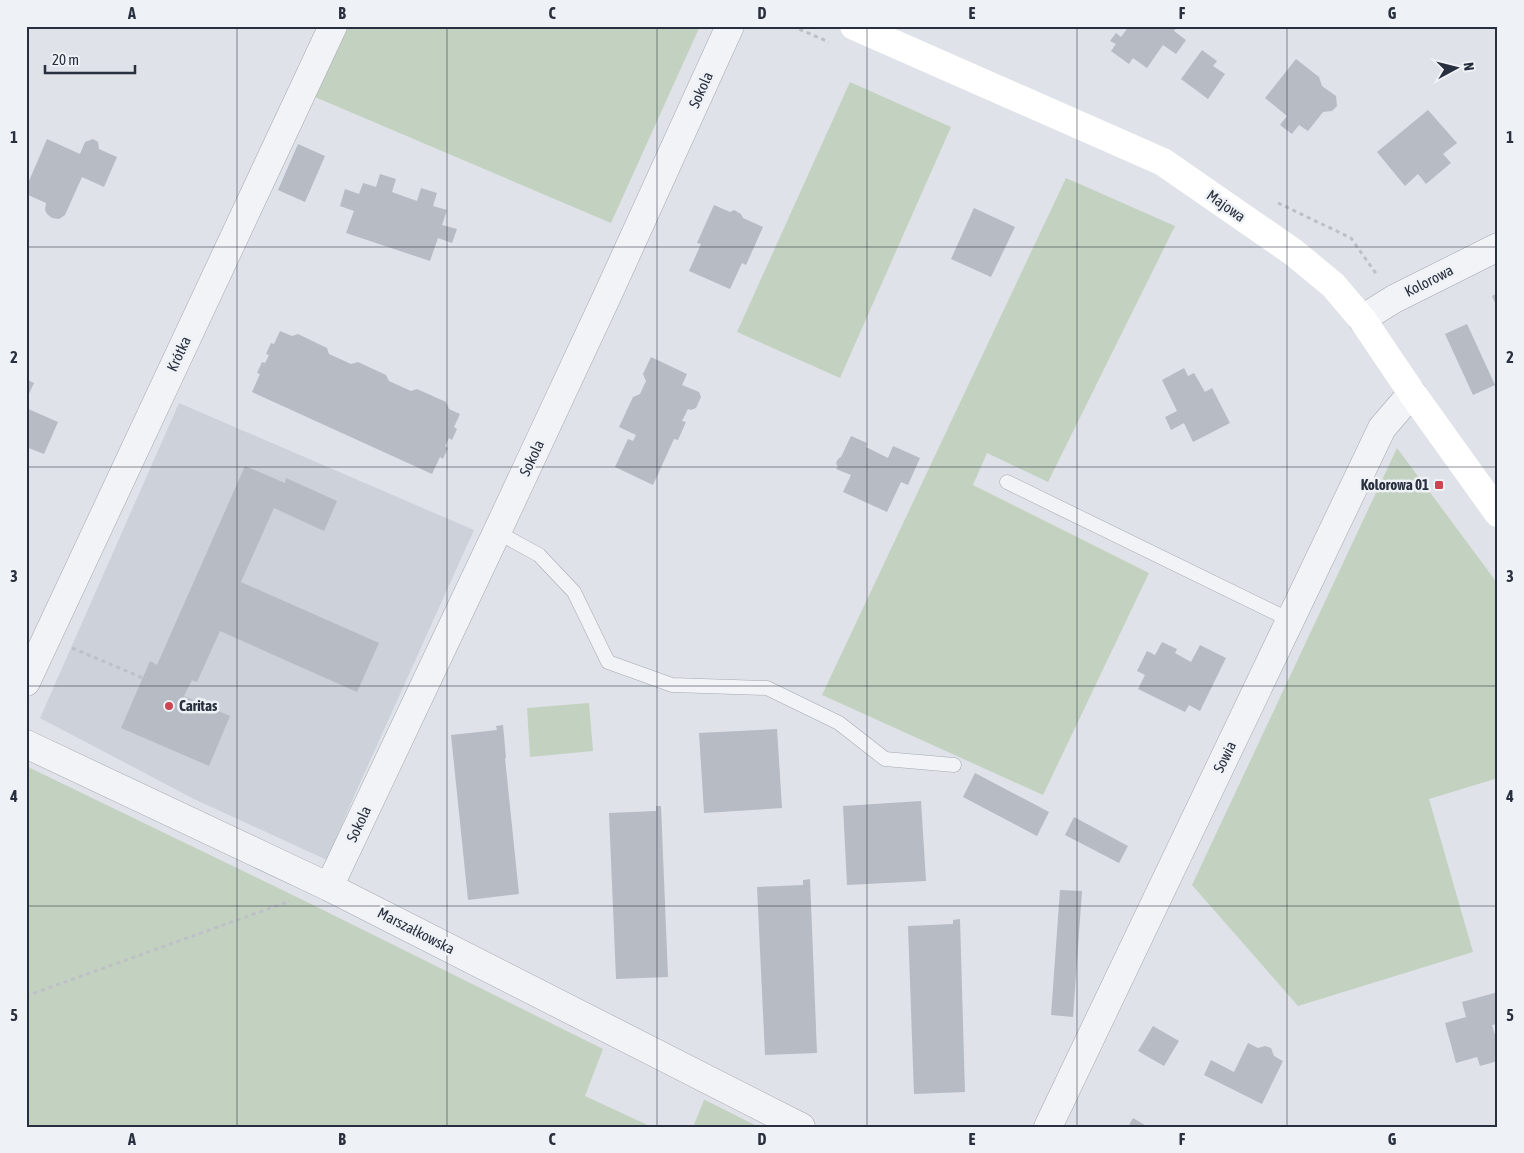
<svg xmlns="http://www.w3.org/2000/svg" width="1524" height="1153" font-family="'Asap Condensed',sans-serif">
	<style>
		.built { fill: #cdd1da }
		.green { fill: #c3d2c0 }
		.building { fill: #b6bbc4 }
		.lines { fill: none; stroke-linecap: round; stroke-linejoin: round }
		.lane-casing { stroke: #a4a9b2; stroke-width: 15 }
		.street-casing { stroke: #a4a9b2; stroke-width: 29 }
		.path { stroke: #bdc0c6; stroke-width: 3; stroke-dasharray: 4 4; stroke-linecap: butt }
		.lane { stroke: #f1f3f6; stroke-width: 14 }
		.street { stroke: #f1f3f6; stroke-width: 28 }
		.secondary { stroke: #fff; stroke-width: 28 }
		.grid { fill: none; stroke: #282f3e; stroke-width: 1; stroke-opacity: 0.55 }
		.poi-dot { fill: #cb4651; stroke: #eef1f5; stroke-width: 2 }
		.labels { text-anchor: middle; stroke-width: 5; stroke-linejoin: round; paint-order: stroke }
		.street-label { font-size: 15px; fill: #282f3e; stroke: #eef1f5 }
		.poi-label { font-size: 15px; font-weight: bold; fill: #282f3e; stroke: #eef1f5; text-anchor: end }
		.neatline { fill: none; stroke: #282f3e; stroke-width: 2 }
		.grid-label { font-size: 16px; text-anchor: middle; font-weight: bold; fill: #282f3e }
	</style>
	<rect width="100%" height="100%" fill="#dfe2e8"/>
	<path class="built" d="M179,403L474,530L355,794L327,860L194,799L40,718Z"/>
	<path class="green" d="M346,26H700L611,223L315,97Z
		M850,82L951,127L840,378L737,332Z
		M1066,178L1175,226L1048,482L987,453L973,485L1149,573L1043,795L822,695Z
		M1397,448L1498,584V778L1429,799L1473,952L1298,1006L1192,885Z
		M589,703L593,751L530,757L527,708Z
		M26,766L309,903L603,1049L585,1096L652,1127H26Z
		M704,1100H705L759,1127H693Z"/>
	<path class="building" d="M1129,26H1177L1174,31L1186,40L1176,54L1163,45L1147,68L1133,58L1129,64L1111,51L1116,44L1110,41L1116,33L1121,37Z
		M1202,50L1217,61L1213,66L1225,74L1208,99L1181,79Z
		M1296,59L1319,77L1322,86L1336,96L1337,106L1332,111L1323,112L1308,131L1299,125L1292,134L1280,125L1287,116L1265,98Z
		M1428,110L1457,143L1443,154L1451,163L1426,184L1418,174L1405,186L1377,152Z
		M47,139L80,154L85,142L93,139L98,142L99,149L117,157L104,187L82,177L65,215L59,219L52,218L47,214L45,210L46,203L26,194V188Z
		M298,144L325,156L305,202L278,190Z
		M380,174L396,179L392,192L417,201L421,188L437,193L433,206L447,210L442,225L457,229L452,243L438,238L430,261L346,233L354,211L340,206L345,189L359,194L363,183L376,187Z
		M714,205L730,212L734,210L741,214L743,218L763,227L746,265L742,263L730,289L689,271L701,244L697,243Z
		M974,208L1015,227L991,277L951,259Z
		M1498,293V314L1496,310L1498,309L1492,296Z
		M1467,324L1495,385L1473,395L1445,334Z
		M280,331L292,336L298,334L327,348L329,354L351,364L358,362L386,375L389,381L411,391L417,389L446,402L449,409L460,414L454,427L457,429L452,440L449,438L445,446L448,448L443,459L440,457L432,474L252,392L260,374L257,373L262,362L265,363L269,355L266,354L271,343L274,344Z
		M651,357L687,374L682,385L699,392L701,397L696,408L691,410L688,409L682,421L686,422L678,440L674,439L653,485L615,467L628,439L633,441L636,435L619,427L633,397L640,394L646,381L643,374Z
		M1184,368L1188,376L1194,373L1205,392L1212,388L1230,423L1193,442L1184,423L1171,430L1165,417L1177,411L1162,380Z
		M26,379L34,383L26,400Z
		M26,408L58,422L44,454L26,447Z
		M851,436L867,443L866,447L888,458L893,446L920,458L908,485L901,482L887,512L843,492L851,475L836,469L838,467L836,463L838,459L841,457Z
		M245,466L285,483L286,478L337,501L324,531L274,508L241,582L379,643L357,692L220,631L197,682L192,680L184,696L230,716L209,766L121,728L150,661L157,665Z
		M1162,642L1177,649L1175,653L1191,662L1200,645L1226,658L1200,711L1189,705L1185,712L1138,689L1145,675L1137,671L1147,651L1155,655Z
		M503,725L506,758H505L519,894L468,900L451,735L497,730L496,726Z
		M777,729L782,808L704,813L699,733Z
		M975,773L1049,812L1037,836L963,797Z
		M921,801L926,881L847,885L843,806Z
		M656,806H661L668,977L616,979L609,813L656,811Z
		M1074,817L1128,846L1119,863L1065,835Z
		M810,879L817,1053L765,1055L757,887L803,885V880Z
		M1060,890L1082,891L1073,1017L1051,1015Z
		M960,919L965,1092L914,1094L908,926L953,924V920Z
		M1498,992V1024L1492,1025L1498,1045V1061L1480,1066L1477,1057L1456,1063L1445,1023L1466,1017L1462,1002Z
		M1153,1026L1179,1041L1164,1066L1138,1051Z
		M1248,1043L1258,1048L1265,1046L1271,1048L1274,1056L1283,1061L1262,1104L1204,1075L1211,1060L1234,1072Z
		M1133,1118L1148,1127H1128Z"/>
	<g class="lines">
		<g class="lane-casing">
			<path id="lane" d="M1007,482L1290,620
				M497,532L539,555L574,592L608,662L672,685L767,688L839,723L885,759L954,765"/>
		</g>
		<g class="street-casing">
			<path id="street" d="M1362,319L1394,299L1498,247
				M26,682L333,26
				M26,744L329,887L801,1127
				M329,887L497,532L609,292L730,26
				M1048,1127L1382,428L1412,393"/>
		</g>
		<path class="path" d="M792,26L829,42
			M1278,203L1351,238L1377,275
			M72,648L143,678
			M26,996L290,901"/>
		<use href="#lane" class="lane"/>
		<use href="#street" class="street"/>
		<path class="secondary" d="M854,26L1163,162L1293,252L1333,285L1362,319L1412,393L1498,513"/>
	</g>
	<path class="grid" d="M237,26V1127M447,26V1127M657,26V1127M867,26V1127M1077,26V1127M1287,26V1127M26,247H1498M26,467H1498M26,686H1498M26,906H1498"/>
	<g class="poi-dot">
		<rect x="1434" y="480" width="10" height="10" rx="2.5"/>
		<circle cx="169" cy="706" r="5"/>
	</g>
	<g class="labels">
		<g class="street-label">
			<text transform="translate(701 90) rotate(-66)" y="5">Sokola</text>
			<text transform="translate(1226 206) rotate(35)" y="5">Majowa</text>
			<text transform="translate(1429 281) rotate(-27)" y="5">Kolorowa</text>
			<text transform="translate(179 354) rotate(-65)" y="5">Krótka</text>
			<text transform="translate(532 458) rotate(-65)" y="5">Sokola</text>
			<text transform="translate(1225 757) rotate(-64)" y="5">Sowia</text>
			<text transform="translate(359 824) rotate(-65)" y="5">Sokola</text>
			<text transform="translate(416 931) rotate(27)" y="5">Marszałkowska</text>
		</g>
		<g class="poi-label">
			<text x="1429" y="490">Kolorowa 01</text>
			<text x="179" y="711" text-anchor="start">Caritas</text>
		</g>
	</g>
	<rect width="1524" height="1153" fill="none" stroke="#eef1f5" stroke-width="55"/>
	<g transform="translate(1456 68) rotate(83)" stroke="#eef1f5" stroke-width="4" paint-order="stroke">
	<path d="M0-4L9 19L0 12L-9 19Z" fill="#282f3e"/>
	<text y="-8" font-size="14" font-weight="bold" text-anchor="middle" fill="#282f3e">N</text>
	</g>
	<path d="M45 65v8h90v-8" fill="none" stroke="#282f3e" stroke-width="2.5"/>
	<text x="52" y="65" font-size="15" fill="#282f3e" stroke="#eef1f5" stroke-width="4" paint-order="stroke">20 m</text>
	<rect x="28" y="28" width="1468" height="1098" class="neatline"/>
	<g class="grid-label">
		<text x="132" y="19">A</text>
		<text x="342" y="19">B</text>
		<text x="552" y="19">C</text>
		<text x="762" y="19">D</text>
		<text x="972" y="19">E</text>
		<text x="1182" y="19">F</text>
		<text x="1392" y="19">G</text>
		<text x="14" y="143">1</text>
		<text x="1510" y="143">1</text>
		<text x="14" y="363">2</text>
		<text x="1510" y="363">2</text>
		<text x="14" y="582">3</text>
		<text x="1510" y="582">3</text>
		<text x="14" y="802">4</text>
		<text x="1510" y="802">4</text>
		<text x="14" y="1021">5</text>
		<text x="1510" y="1021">5</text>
		<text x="132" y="1145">A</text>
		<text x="342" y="1145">B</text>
		<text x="552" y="1145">C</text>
		<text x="762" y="1145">D</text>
		<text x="972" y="1145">E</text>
		<text x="1182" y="1145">F</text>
		<text x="1392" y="1145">G</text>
	</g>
</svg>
